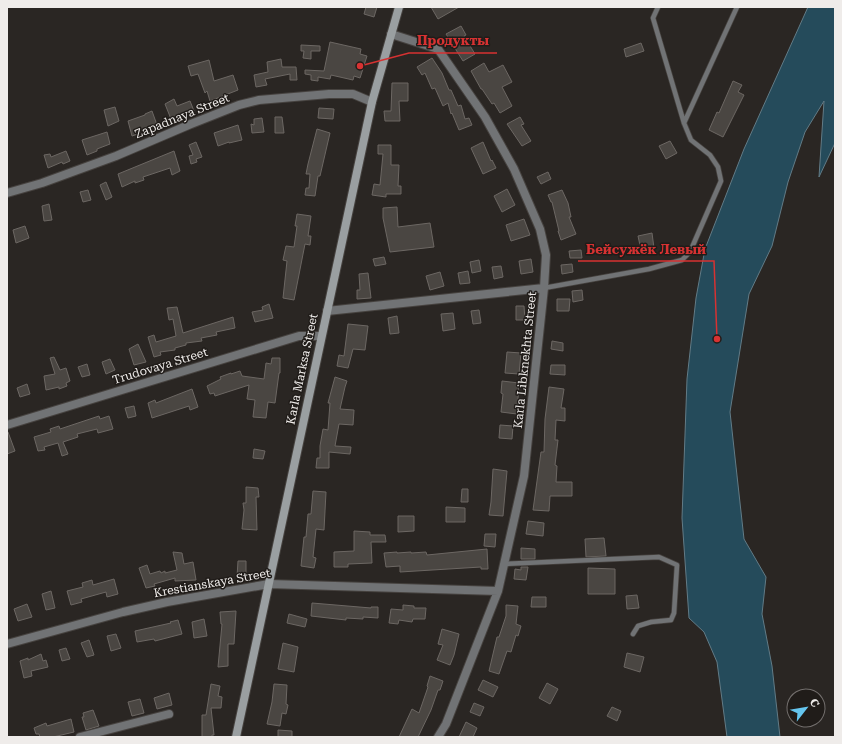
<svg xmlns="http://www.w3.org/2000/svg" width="842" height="744" font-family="'Roboto Serif',serif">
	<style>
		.water { fill: #254b5b; stroke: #627b86 }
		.building { fill: #4a4642; stroke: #6c6763 }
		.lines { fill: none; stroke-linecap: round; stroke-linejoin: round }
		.lane-casing { stroke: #46423f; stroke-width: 6 }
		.street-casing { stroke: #46423f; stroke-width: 10 }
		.secondary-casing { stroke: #46423f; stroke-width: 10 }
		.lane { stroke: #717375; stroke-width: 4.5 }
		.street { stroke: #717375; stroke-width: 8 }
		.secondary { stroke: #9a9fa1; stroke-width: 8 }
		.labels { text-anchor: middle; stroke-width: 3; stroke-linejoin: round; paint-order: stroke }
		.street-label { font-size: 12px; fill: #efecea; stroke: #201c19 }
		.leader { fill: none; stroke: #d73232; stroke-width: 1.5 }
		.callout-dot { fill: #d73232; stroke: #201c19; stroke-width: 1.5 }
		.callout-label { font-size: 13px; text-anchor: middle; font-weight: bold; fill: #d73232; stroke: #201c19; stroke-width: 3; stroke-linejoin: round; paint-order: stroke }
	</style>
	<rect width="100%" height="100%" fill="#2a2623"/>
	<path class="water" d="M808,7H835V143L819,177L824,101L805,132L788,182L772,246L749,294L730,412L744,539L766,577L762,614L772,666L780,737H727L717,662L704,632L689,618L682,518L687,379L696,298L705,249L744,149Z"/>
	<path class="building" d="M366,7H377L374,17L364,14Z
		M431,7H459L438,19Z
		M461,26L466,35L464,36L475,54L463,61L446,34Z
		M330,42L361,49L360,54L367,56L360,78L354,76L353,80L331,75L330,79L318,77V81L311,80V75L305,74V70L324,71Z
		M641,43L644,51L626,57L624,49Z
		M301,45L320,46V51H311V59L303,58L304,51H301Z
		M432,58L442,73L449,90H451L458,106L461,105L465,119L469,118L472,125L459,130L452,113L451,114L448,103L443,106L435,88L432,89L425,73L422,75L417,67Z
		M281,59L282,67H296L297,80H290V74L265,79L267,85L256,87L254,75L268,72L267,62Z
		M209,60L214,81L233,75L238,90L210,101L207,91L205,93L198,74L191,76L188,66Z
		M484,63L489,72L503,65L512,82L502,87L512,106L500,113L494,103L492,104L482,89H481L471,71Z
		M733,81L742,85L738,92L744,95L723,137L709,130L717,112L719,113Z
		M392,83H408V101H399L400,121H385L384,111H391Z
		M174,99L177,106L190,101L194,111L171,119L165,104Z
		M115,107L119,121L108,126L104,110Z
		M319,108L334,109L333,119L318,118Z
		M152,111L157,125L140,131L141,133L132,136L128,121L145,115V114Z
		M275,117H282L284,133H275Z
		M520,117L524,124L521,125L531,141L522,146L507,124Z
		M262,118L264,132L252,133L251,124L254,125V119Z
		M238,125L242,140L229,143V142L218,146L214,133Z
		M317,129L330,133L320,176H318L315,196L305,195L306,188H309L310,174H306L308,164Z
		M107,132L110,144L97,149V151L87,155L82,140Z
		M670,141L677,153L666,159L659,146Z
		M196,142L202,157L196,159L197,162L191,164L189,156L193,155L189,145Z
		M483,142L491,161L492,160L496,168L483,174L471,148Z
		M378,145H391V165H399L398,186H401V194H386V197L372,195L374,184L380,185L383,154H378Z
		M66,151L70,161L63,164L62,162L48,168L44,155L50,154L51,157Z
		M174,151L180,171L172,175L170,168L143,177L144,180L135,183V181L122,187L118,174Z
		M548,172L551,179L541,184L537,177Z
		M106,182L112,197L106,200L100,185Z
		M507,189L515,205L502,212L494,196Z
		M88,190L91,200L83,202L80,192Z
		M562,190L568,203L571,217H569L576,234L561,240L558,231H559L552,202H551L548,195Z
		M49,204L52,220L44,221L42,206Z
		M397,207L398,227L430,223L434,247L390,252L383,218V208Z
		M297,214L311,216L308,236H311L310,245L305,244L294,300L283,298L287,261L283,260L286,246L294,247L297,226H295Z
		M524,219L530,235L511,241L506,225Z
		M25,226L29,238L16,243L13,230Z
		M652,233L654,248L641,250L638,236Z
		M581,250L582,258H570L569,251Z
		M384,257L386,264L375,266L373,259Z
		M531,259L533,272L521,274L519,261Z
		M479,260L481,271L472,273L470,262Z
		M572,264L573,272L562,274L561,265Z
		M501,266L503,277L494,279L492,267Z
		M468,271L470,283L460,284L458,273Z
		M440,272L444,286L430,290L426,276Z
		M368,273L371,298L357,299V290H360L359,274Z
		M582,290L583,300L573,302L572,291Z
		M557,299H570L569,311H557Z
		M269,304L273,318L255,322L252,312L263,310L262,307Z
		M516,306H524L525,320H516Z
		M177,307L183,333L233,317L235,328L216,332L217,335L201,338L202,341L186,343V345L175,348V350L160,352L161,355L154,357L148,337L154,335L156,342L176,336L173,319L169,320L167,308Z
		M479,310L481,323L473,324L471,311Z
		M453,313L455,329L443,331L441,314Z
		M397,316L399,333L390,334L388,318Z
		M348,324L368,326L365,350L353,349L348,368L337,366L339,355L344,356Z
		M552,341L563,343V351L551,349Z
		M138,344L146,362L134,365L129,349Z
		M507,352L521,353L519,374L505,373Z
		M54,357L60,370L66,368L70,381L66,383L67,386L59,389V387L46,390L44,376L55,374L50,358Z
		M272,358H280V373H279L275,403L268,402L266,418L253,417L255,400L247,399L249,385L215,396L214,393L210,394L207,386L221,379L220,377L231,373V374L240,371L242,376L264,379L266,363L271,364Z
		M110,359L115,370L106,374L102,362Z
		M87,364L90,375L82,377L78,367Z
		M551,365H565V375L550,374Z
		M335,377L347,381L345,387L340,409L354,410L353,425L339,424L335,446L351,447L350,454L329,452V468H316L317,458H320V446L323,429L328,430L330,403H328Z
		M502,381L519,383L517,414L501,412L503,394L501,393Z
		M27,384L30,394L20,397L17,388Z
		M549,387L564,389L561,408H565V421L556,420L555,440H558L555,465L557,466L556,482H572V496H550L549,511L533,510L541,452H544L545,419Z
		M192,389L198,407L190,410L189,406L152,418L148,403L155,400L156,403Z
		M134,406L136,416L128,418L125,408Z
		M99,416L100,419L109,416L113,429L98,433L97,429L77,434L78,437L63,442L68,454L62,456L58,443L44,447L45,450L38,451L34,437L51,432L50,429L59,426L60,429Z
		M500,425L513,426L512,439L499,438Z
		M7,432H8L15,451L7,454Z
		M254,449L265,451L263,459L253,458Z
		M493,469L507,471L503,516L489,515L491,502Z
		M246,487L258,488L259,497H256L257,530L242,529L244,510L243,503H246Z
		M462,489H468V502H461Z
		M313,491L326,492L324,530L316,529L313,557L316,558L314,568L301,566L304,537H306L308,514H311Z
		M446,507L465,508V522H446Z
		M398,516H414V531L398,532Z
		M528,521L544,523L543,536L526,534Z
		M354,531L370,532V535H385L386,542H371L372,563L348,564V567H334V552L354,551Z
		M485,534H496L495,547L484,546Z
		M604,538L606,556L586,557L585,539Z
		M521,548L535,549V559H521Z
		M487,549L488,569H481V567L400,572V566L386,567L384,553L397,552V553L411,552V553L426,552L427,555Z
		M173,552L182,553L184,564L193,562L196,580L175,581V578L154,584L155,586L146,588L139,568L147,565L150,574L160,571L161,573L165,571V573L177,570Z
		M238,561H246V577H237Z
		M521,567H528L526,580L514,579L515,569L521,570Z
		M588,568L615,569V594H588Z
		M114,579L118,594L107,597L106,592L81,599L82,602L71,605L67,591L83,587L82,583L92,580L93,585Z
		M51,591L55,608L46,610L42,594Z
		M637,595L639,608L627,609L626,596Z
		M532,597H546V607H531Z
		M312,603L371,608V607H378V618L363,617V619L346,618V620L311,616Z
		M27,604L32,617L18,621L14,609Z
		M403,605L414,606V608H426L425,619H413L412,622L399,620L398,624L389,623L391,609L403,610Z
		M506,605L518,606L516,624L521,626L518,636L516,635L511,652L507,651L499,674L489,671L497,637H499L506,616Z
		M236,611L234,644H228V666L218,667L222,624H221L220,612Z
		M289,614L307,619L305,627L287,623Z
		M204,619L207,636L194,638L192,622Z
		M178,620L182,634L155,641L154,639L137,642L135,631L171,623L170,622Z
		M442,629L459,634L454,655L450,665L437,660L443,645L438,644Z
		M116,634L121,648L111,651L107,636Z
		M89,640L94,655L87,657L81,643Z
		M283,643L298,647L294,672L278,669Z
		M66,648L70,659L62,661L59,650Z
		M627,653L644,657L640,672L624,667Z
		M41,654L43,661L46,660L48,667L31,671L32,676L24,678L20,661L28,658V660Z
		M430,676L443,681L440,690H438L431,710L418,737H399L412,709L419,713L428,687L427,686Z
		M483,680L498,687L493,697L478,690Z
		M547,683L558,689L550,704L539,698Z
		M211,684L220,686L218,696L222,697L221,708H211L214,735H212V737H202V715H206Z
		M274,684L287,685L286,704L288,705L286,714L282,713L280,726L267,724L272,702Z
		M169,693L172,705L157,709L154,698Z
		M140,699L144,713L132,716L128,702Z
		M474,703L484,707L480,716L470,712Z
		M612,707L621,711L617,721L607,716Z
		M93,710L99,726L86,730L82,717H84L83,713Z
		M71,719L74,732L53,737H40L39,734H36L34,728L46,723L47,726Z
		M466,722L477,728L473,737H459Z
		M278,730L292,731V737H278Z"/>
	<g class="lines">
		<g class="lane-casing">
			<path id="lane" d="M684,123L737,7
				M544,288L649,269L682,260L690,252L721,181L718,167L710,155L691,140L684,123L653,18L658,7
				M504,564L659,557L677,565L674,613L671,620L651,622L638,626L633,634"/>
		</g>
		<g class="street-casing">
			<path id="street" d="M391,34L438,49L485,117L514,169L540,229L546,255L544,288L524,476L498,591L446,724L438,737
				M7,193L42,183L116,156L191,124L239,105L259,100L329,94H353L372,102
				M327,311L544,288
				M7,425L299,336H321
				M7,644L123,612L167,602L269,584L498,591
				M80,737L169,714"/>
		</g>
		<g class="secondary-casing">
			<path id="secondary" d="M236,737L372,102L399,7"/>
		</g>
		<use href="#lane" class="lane"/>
		<use href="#street" class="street"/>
		<use href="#secondary" class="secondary"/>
	</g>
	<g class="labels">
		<g class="street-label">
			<text transform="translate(182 116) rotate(-22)" y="4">Zapadnaya Street</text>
			<text transform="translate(525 360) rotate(-84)" y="4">Karla Libknekhta Street</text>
			<text transform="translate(160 366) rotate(-17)" y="4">Trudovaya Street</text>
			<text transform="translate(302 369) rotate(-78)" y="4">Karla Marksa Street</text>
			<text transform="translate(212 583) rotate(-10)" y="4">Krestianskaya Street</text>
		</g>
	</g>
	<path class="leader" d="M360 66L409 53H497M717 339L714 261H578"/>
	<g class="callout-dot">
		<circle cx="360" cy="66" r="4"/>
		<circle cx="717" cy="339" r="4"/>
	</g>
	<g class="callout-label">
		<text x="453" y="45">Продукты</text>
		<text x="646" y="254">Бейсужёк Левый</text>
	</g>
	<rect width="842" height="744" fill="none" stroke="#efecea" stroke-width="16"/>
	<g transform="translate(806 708) rotate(59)"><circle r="19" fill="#201c19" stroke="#736f6d"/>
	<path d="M0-3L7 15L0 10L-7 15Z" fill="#65c5ee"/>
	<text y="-6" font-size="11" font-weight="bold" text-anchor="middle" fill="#efecea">С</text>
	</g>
</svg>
